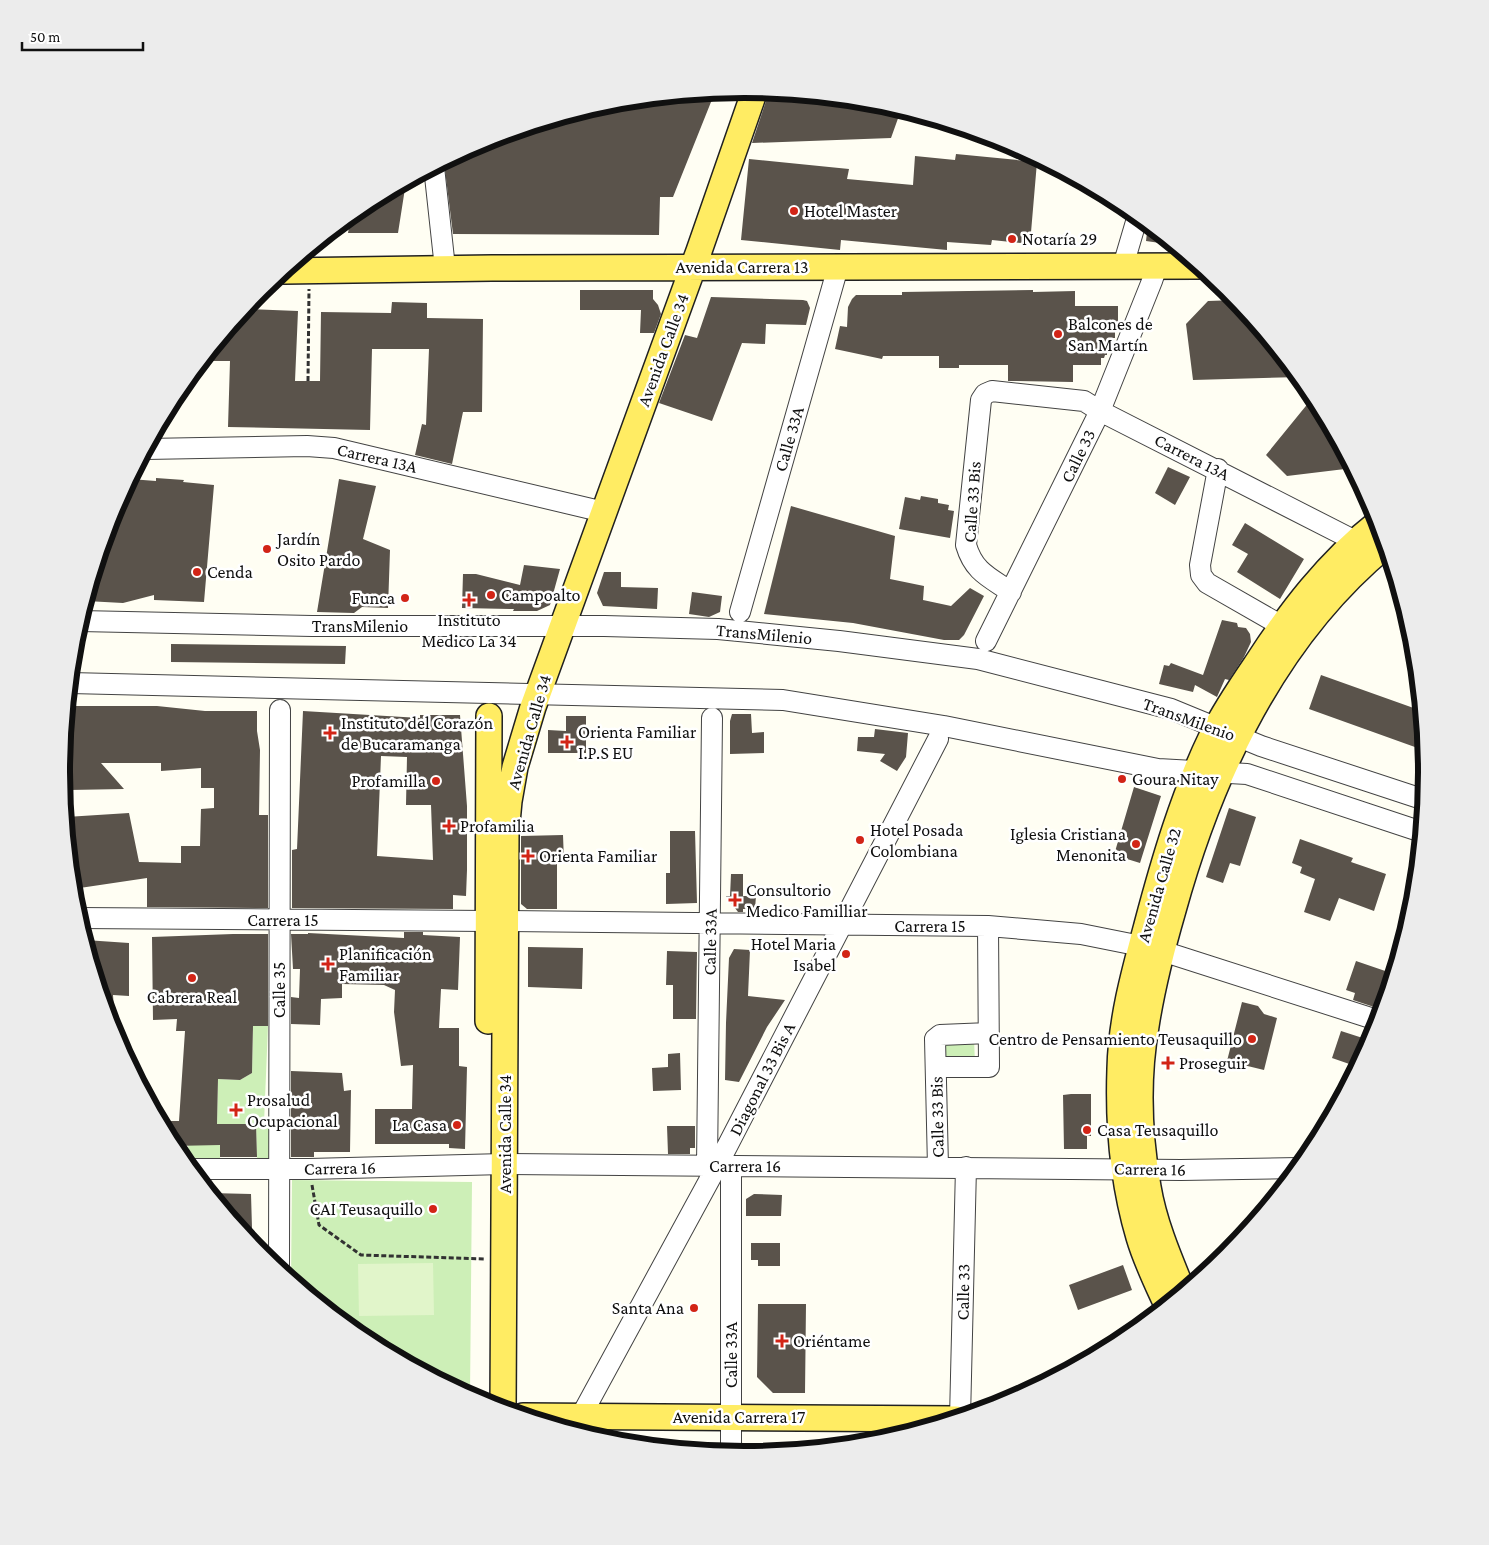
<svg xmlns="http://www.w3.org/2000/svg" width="1489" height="1545" font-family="'Crimson Pro',serif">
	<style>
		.green { fill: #cdefb7 }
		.pitch { fill: #e1f5ca }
		.building { fill: #5a534b; fill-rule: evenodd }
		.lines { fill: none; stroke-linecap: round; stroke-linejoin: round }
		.minor-casing { stroke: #434343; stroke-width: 22 }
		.major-casing { stroke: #212121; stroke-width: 28 }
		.path { stroke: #323232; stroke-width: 3; stroke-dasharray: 5 2.5; stroke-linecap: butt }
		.minor { stroke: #fff; stroke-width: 20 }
		.major { stroke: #ffec63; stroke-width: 25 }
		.poi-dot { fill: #d22416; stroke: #fff; stroke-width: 2 }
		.labels { text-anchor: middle; stroke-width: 5; stroke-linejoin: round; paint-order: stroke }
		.poi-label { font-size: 18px; fill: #101010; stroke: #fff; text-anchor: start }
		.street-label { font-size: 18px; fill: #101010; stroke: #fff }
		.rim { fill: none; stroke: #101010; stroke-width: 6 }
	</style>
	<rect width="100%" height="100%" fill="#fffef3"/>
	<path class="green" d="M247,1026H268L264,1123H269L270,1165L190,1166L188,1145H220V1158H257L256,1125L217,1124L218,1079L240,1080L252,1073L253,1031Z
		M938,1039H974L975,1063L939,1064Z
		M292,1180L472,1182L470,1395H467L365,1340L291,1280Z"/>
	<path class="pitch" d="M433,1263L434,1315L359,1316L358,1264Z"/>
	<path class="building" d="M715,92L673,197H660L659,235L453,234L444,162L483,141L570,115L578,116L582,111L611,102Z
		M769,92L878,102L901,110L891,138L752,143Z
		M956,154L1037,162L1030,244L992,240L991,245L947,242V250L841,240L840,250L741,240L749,159L849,169L847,179L913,185L915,156L955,160Z
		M406,182L398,233H348L351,216L365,204Z
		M1148,224L1156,231L1174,245L1146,241Z
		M580,290H653V299L658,305L661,314L654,333H640L641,310H580Z
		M1033,290V292L1075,291V306H1118V330H1115V338H1110V351H1107V355H1105L1104,358H1101V365H1073V382L1013,381H1008V365H959V368H939V356H883L882,359L835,349L840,326L847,327L848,307L852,299L856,295H902V292Z
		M711,297L803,300L807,301L810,308L806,325L766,324L765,344L742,343L712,421L659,403L685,335L697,338Z
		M1237,300L1300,377L1193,380L1186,324L1208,301Z
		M392,302L427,303V318L483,319L482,412H463L452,464L415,455L422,424L426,425L429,349H372L370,430L228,427L230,361H203L245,309L298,311L295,381H320L321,312L391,313Z
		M1314,396L1344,452L1345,469L1287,476L1266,455Z
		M1168,467L1190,477L1175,505L1155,493Z
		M156,478L184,480L183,482L214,485L204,602L154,600V595L123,603L86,601L113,511L130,479L156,481Z
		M339,479L376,486L363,539L390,550L388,608L362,607L354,613L317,612Z
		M921,496L938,499V503L949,505L948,510L954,511L950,538L899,529L905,497L920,500Z
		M791,506L895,536L890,579L924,586L923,600L951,606L970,588L984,596L964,635L959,640H944L853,623L764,614Z
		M1245,523L1304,559L1280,599L1237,572L1248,554L1232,545Z
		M524,565L560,569L550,605L537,611H513L514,609L462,608L463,574H476L520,585Z
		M604,572H621V587L658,588L657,609L603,606L597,593Z
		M692,592L722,596L720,612L709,617L689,614Z
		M1222,620L1237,623L1238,627L1246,628L1250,634L1251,642L1244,657L1229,680L1225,679L1217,697L1195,685L1193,692L1159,684L1164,665L1169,666L1171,663L1203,675Z
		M171,644L346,646L345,664L171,662Z
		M1321,675L1422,711L1426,751L1309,709Z
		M68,706H157L205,711H257V731L260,750L259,815H268V908L147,907V878L73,889L66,817L129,813L139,862L181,863V846H200L201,809L214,808V788H201V768L161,771V763H101L124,789L69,790Z
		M303,711L420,718V715H460L467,806V870L466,896L453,895V909L292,908V850L297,849ZM381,756L407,757L406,805H431L433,860L377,856Z
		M732,714H751L752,733L764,732V753L730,754V721Z
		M566,716H586V753H548V730L566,731Z
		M875,729L908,733L906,757L897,771L880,761L885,754L857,751L858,737H874Z
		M1134,787L1161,796L1140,863L1114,855Z
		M1229,808L1256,817L1240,866L1230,863L1223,883L1206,877Z
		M670,831H695L697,903L666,904V873H670Z
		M563,835L564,862H557V909H527L521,904V836Z
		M1300,839L1353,858L1351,862L1386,874L1374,911L1339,898L1330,921L1304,912L1315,879L1300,873L1302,867L1292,863Z
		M731,874H743V896H756L755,909H743V912H738L726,896H730Z
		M404,932H423V935L460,937L458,990L441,989L439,1028H459V1066L467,1067L465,1149L449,1148V1144H375V1109H412L413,1065L401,1066L394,1012L395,990L384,985L342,984V998L321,999L320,1025L291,1024V997L299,998L300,969H293L291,934H308V933L404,938Z
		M233,934H268V1026H253L252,1073L240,1080L218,1079L217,1124H256L257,1157H220V1145L173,1146L160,1121H179L185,1031H176L177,1019L153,1020L152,937Z
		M85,940L129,943V996L113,995L115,1023L110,1024Z
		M528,947L583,948L582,989L528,987Z
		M734,949L750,950L748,996L785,1000L767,1027L739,1082L725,1080L726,1023L729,958Z
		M667,951L697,952L696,1019H673V985H666Z
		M1356,961L1394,974L1383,1010L1353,1000L1355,993L1346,990Z
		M1242,1002L1258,1006L1264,1014L1277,1018L1264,1070L1227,1061Z
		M1341,1031L1372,1041L1358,1067L1332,1058Z
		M680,1053L681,1090L653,1091L652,1068L668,1067V1054Z
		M291,1071L342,1073L344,1091L351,1090L350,1152H314V1157H291Z
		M1071,1094H1091V1136H1087V1149H1064L1063,1095Z
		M667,1126H695V1148H690V1154H668Z
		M210,1193L251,1194L252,1228L238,1227Z
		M754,1194L782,1195L781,1216H746V1199Z
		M751,1243H780V1266H758V1260H751Z
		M1123,1265L1132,1290L1078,1310L1069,1285Z
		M758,1304H806L805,1393H773L757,1377Z"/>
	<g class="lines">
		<g class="minor-casing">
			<path id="minor" d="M434,167L445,268
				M1123,266L1138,215
				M146,449L307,446L334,448L604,512
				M1218,469L1200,565L1201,575L1207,583L1282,626
				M1011,592C989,577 974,572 966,545L981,400L985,394L992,391L1084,401L1100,411L1369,548
				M740,612L838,267
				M80,621L312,626H604L718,629L839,641L978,659L1171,709L1261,746L1425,800
				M986,641L1100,411L1152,281L1157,266
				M70,683L783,700L944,726L1158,769L1247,774L1422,832
				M78,918L488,921
				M506,921L988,926L1081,934L1141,946
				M1162,951L1380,1021
				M936,1067H989L988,926
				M707,1166L712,718
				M938,1167L935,1039L940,1035L989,1033
				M190,1169H309L504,1164L1181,1170L1299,1168
				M279,1270L280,710
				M581,1416L717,1166L938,739
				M960,1418L966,1167
				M731,1454V1166"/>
		</g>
		<g class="major-casing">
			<path id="major" d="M284,271L492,268L1199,266
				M488,1021L489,716
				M1183,1292C1169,1258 1154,1223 1148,1187C1139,1135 1137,1078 1146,1026C1152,987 1162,948 1173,910C1211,773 1274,637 1386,545
				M1167,1305C1157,1283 1146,1261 1139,1237C1123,1183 1118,1125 1120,1069C1121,1020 1134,973 1147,925C1164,861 1183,796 1212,736C1224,712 1240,688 1255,666C1290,612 1328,562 1379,522
				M503,1410L506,833L509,801L515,767L533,707L699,251L755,90
				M523,1416L956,1419"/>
		</g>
		<path class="path" d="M308,381L309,289
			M312,1185L319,1225L361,1255L485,1259"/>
		<use href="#minor" class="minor"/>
		<use href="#major" class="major"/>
	</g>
	<g class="poi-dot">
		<circle cx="794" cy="211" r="5"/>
		<circle cx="1012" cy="239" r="5"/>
		<circle cx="1058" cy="334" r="5"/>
		<circle cx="267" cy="549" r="5"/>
		<circle cx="197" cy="572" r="5"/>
		<circle cx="491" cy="595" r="5"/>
		<circle cx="405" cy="598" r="5"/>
		<path d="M466.5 592.5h5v5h5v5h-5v5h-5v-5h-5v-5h5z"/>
		<path d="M327.5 725.5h5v5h5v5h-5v5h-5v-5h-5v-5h5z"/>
		<path d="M564.5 734.5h5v5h5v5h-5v5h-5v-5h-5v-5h5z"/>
		<circle cx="1122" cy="779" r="5"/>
		<circle cx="436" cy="781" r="5"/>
		<path d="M446.5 818.5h5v5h5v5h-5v5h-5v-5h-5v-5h5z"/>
		<circle cx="860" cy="840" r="5"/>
		<circle cx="1136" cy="844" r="5"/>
		<path d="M525.5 848.5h5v5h5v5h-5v5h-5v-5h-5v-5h5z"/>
		<path d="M732.5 892.5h5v5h5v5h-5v5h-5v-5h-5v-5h5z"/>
		<circle cx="846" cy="954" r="5"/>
		<path d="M325.5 956.5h5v5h5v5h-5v5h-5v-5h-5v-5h5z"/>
		<circle cx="192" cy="978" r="5"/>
		<circle cx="1252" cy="1039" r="5"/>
		<path d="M1165.5 1055.5h5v5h5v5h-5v5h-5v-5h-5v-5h5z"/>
		<path d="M233.5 1102.5h5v5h5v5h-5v5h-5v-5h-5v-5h5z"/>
		<circle cx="457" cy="1125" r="5"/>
		<circle cx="1087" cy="1130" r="5"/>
		<circle cx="433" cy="1209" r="5"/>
		<circle cx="694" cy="1308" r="5"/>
		<path d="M779.5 1333.5h5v5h5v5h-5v5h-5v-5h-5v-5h5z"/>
	</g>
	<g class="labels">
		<g class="poi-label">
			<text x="804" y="217">Hotel Master</text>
			<text x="1022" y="245">Notaría 29</text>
			<text x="1068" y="330">Balcones de<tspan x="1068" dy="21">San Martín</tspan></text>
			<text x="277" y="545">Jardín<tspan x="277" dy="21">Osito Pardo</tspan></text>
			<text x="207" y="578">Cenda</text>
			<text x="501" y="601">Campoalto</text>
			<text x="395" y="604" text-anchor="end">Funca</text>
			<text x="469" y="626" text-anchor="middle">Instituto<tspan x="469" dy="21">Medico La 34</tspan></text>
			<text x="341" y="729">Instituto del Corazón<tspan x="341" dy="21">de Bucaramanga</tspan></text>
			<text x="578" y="738">Orienta Familiar<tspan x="578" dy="21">I.P.S EU</tspan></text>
			<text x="1132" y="785">Goura Nitay</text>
			<text x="426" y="787" text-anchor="end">Profamilla</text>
			<text x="460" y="832">Profamilia</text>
			<text x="870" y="836">Hotel Posada<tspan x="870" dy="21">Colombiana</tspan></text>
			<text x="1126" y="840" text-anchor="end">Iglesia Cristiana<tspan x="1126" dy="21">Menonita</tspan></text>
			<text x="539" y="862">Orienta Familiar</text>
			<text x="746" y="896">Consultorio<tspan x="746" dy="21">Medico Familliar</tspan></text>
			<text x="836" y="950" text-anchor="end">Hotel Maria<tspan x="836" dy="21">Isabel</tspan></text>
			<text x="339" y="960">Planificación<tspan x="339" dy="21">Familiar</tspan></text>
			<text x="192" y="1003" text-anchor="middle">Cabrera Real</text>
			<text x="1242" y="1045" text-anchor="end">Centro de Pensamiento Teusaquillo</text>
			<text x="1179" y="1069">Proseguir</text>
			<text x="247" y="1106">Prosalud<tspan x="247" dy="21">Ocupacional</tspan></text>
			<text x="447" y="1131" text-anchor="end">La Casa</text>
			<text x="1097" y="1136">Casa Teusaquillo</text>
			<text x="423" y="1215" text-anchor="end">CAI Teusaquillo</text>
			<text x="684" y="1314" text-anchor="end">Santa Ana</text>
			<text x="793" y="1347">Oriéntame</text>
		</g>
		<g class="street-label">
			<text x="742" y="273">Avenida Carrera 13</text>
			<text transform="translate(663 350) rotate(-70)" y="6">Avenida Calle 34</text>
			<text transform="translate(789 439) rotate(-74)" y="6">Calle 33A</text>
			<text transform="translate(1078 456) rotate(-64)" y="6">Calle 33</text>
			<text transform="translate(1192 457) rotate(27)" y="6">Carrera 13A</text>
			<text transform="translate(377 458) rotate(13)" y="6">Carrera 13A</text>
			<text transform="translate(972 502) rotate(-86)" y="6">Calle 33 Bis</text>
			<text x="360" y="632">TransMilenio</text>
			<text transform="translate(764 634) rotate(5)" y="6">TransMilenio</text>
			<text transform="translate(1189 719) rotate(20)" y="6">TransMilenio</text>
			<text transform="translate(529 732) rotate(-74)" y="6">Avenida Calle 34</text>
			<text transform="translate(1159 885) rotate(-74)" y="6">Avenida Calle 32</text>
			<text x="283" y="926">Carrera 15</text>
			<text x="930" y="932">Carrera 15</text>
			<text transform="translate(710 942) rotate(-89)" y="6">Calle 33A</text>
			<text transform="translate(279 990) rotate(-90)" y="6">Calle 35</text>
			<text transform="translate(762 1079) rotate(-63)" y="6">Diagonal 33 Bis A</text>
			<text transform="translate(937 1117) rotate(-91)" y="6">Calle 33 Bis</text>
			<text transform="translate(505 1134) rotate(-90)" y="6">Avenida Calle 34</text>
			<text x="745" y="1172">Carrera 16</text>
			<text transform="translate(340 1168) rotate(-1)" y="6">Carrera 16</text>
			<text transform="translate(1150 1169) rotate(1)" y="6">Carrera 16</text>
			<text transform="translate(963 1292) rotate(-89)" y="6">Calle 33</text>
			<text transform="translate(731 1355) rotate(-90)" y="6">Calle 33A</text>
			<text x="739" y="1423">Avenida Carrera 17</text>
		</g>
	</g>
	<path d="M0 0H1489V1545H0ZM70 772a674 674 0 1 1 1348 0a674 674 0 1 1-1348 0Z" fill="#ececec" fill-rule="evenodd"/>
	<path class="rim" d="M70 772a674 674 0 1 1 1348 0a674 674 0 1 1-1348 0Z"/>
	<path d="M22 42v8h121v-8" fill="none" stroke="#101010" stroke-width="2.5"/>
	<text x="30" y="42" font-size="15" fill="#101010" stroke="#ffffff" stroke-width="4" paint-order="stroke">50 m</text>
</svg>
